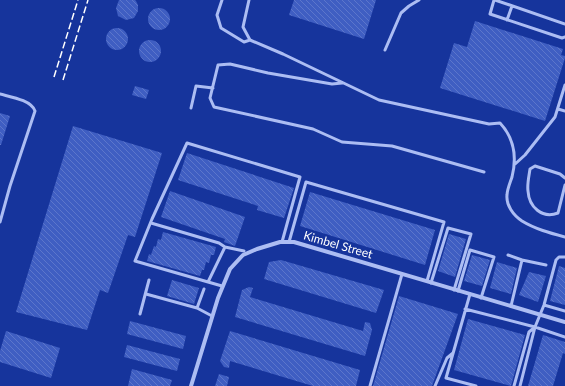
<svg xmlns="http://www.w3.org/2000/svg" width="565" height="386" font-family="Lato,sans-serif">
	<style>
		.building { fill: url(#building-back-hatch) }
		.lines { fill: none; stroke-linecap: round; stroke-linejoin: round }
		.service { stroke: #acbdf3; stroke-width: 3 }
		.minor { stroke: #acbdf3; stroke-width: 4 }
		.rail { stroke: #fff; stroke-width: 1.5; stroke-dasharray: 7 3; stroke-linecap: butt }
		.labels { text-anchor: middle; stroke-width: 4; stroke-linejoin: round; paint-order: stroke }
		.street-label { font-size: 12px; fill: #fff; stroke: #16349c }
	</style>
	<defs>
		<pattern id="building-back-hatch" width="6" height="6" patternUnits="userSpaceOnUse"><rect width="6" height="6" fill="#3f5ec2"/><path d="M-1 5l2 2M0 0l6 6M5-1l2 2" fill="none" stroke="#5c76cb"/></pattern>
	</defs>
	<rect width="100%" height="100%" fill="#16349c"/>
	<path class="building" d="M119,0H135L136,1L138,5V11L134,18L126,20L118,16L116,8Z
		M294,0H376L364,39L289,15Z
		M148 19a11 11 0 1 1 22 0a11 11 0 1 1-22 0Z
		M475,21L563,49L561,55L565,56V58L545,121L440,88L454,43L467,47Z
		M106 39a11 11 0 1 1 22 0a11 11 0 1 1-22 0Z
		M139 51a11 11 0 1 1 22 0a11 11 0 1 1-22 0Z
		M135,86L149,90L146,99L132,95Z
		M0,113L10,116L1,145H0Z
		M73,126L162,153L135,237L128,235L108,293L100,290L87,330L16,312Z
		M187,153L294,188L284,218L257,210L258,206L178,180Z
		M170,191L245,217L235,246L224,242L225,239L161,217Z
		M310,192L435,230L425,265L300,226Z
		M163,232L216,247L214,255H211L209,263L206,262L204,270H202L200,276L147,261L149,254L151,255L154,246L156,247L158,239L161,240Z
		M449,234L466,239L455,277L438,271Z
		M472,255L490,260L482,286L464,281Z
		M281,260L384,290L376,313L264,279L269,262Z
		M497,262L517,268L511,294L490,288Z
		M559,266L565,268V305L550,301Z
		M529,272L546,276L538,302L519,295Z
		M172,280L199,288L194,304L167,296Z
		M249,287L253,288L250,297L363,331L365,322L370,323L372,330L365,356L235,317L242,290Z
		M399,296L458,314L432,386H373Z
		M468,319L525,335L511,386L454,370Z
		M130,321L186,336L183,349L127,334Z
		M6,331L60,348L51,378L0,362V351Z
		M230,331L360,370L356,386H313L230,361L229,368L224,367L220,361Z
		M543,335L565,342V354L563,353L553,386H528Z
		M127,345L180,359L177,371L124,357Z
		M132,369L172,380L170,386H128Z
		M219,374L229,377L227,386H215Z"/>
	<g class="lines">
		<path class="service" d="M222,0L217,15L221,28L244,42L250,40
			M249,0L243,27L250,40L283,54L379,100L489,124L500,123C515,139 517,157 512,177C510,183 507,190 507,195C506,205 513,215 522,221C535,229 550,233 565,237
			M494,0L490,14L562,38L565,37
			M495,0L565,24
			M507,20L512,6
			M385,50L401,13L409,6L419,0
			M342,83L332,84L268,73L230,64L218,65L210,98L214,107L313,129L342,142L392,146L484,172
			M0,94C11,97 31,100 35,111L10,186L0,222
			M191,108L196,86L213,88
			M558,109L565,111
			M514,165L525,155L555,117L565,85
			M565,178L560,174L535,166L530,169C529,176 527,184 528,191C529,207 542,219 558,213L565,185
			M151,223L219,243L225,247L208,282
			M289,242L306,182L444,222L427,281
			M225,247L244,251
			M508,255L522,260
			M431,283L448,228L471,234L454,290
			M222,286L135,261L152,219L187,143L300,177L282,242
			M458,291L470,250L494,257L481,298
			M146,294L197,308L212,316
			M470,294L446,378L476,386
			M544,305L565,311
			M511,306L522,260L546,265
			M197,308L204,289
			M465,309L535,327L565,337
			M140,314L149,280
			M370,386L402,274
			M435,386L447,358L453,353
			M514,386L529,332L535,327
			M520,386L535,327L544,305L556,260L559,257H565"/>
		<path class="minor" d="M191,386L218,298L230,269L243,255L257,249L280,242H294L565,322"/>
		<path class="rail" d="M54,77L78,0
			M63,80L88,0"/>
	</g>
	<g class="labels">
		<g class="street-label">
			<text transform="translate(338 245) rotate(16)" y="4">Kimbel Street</text>
		</g>
	</g>
</svg>
